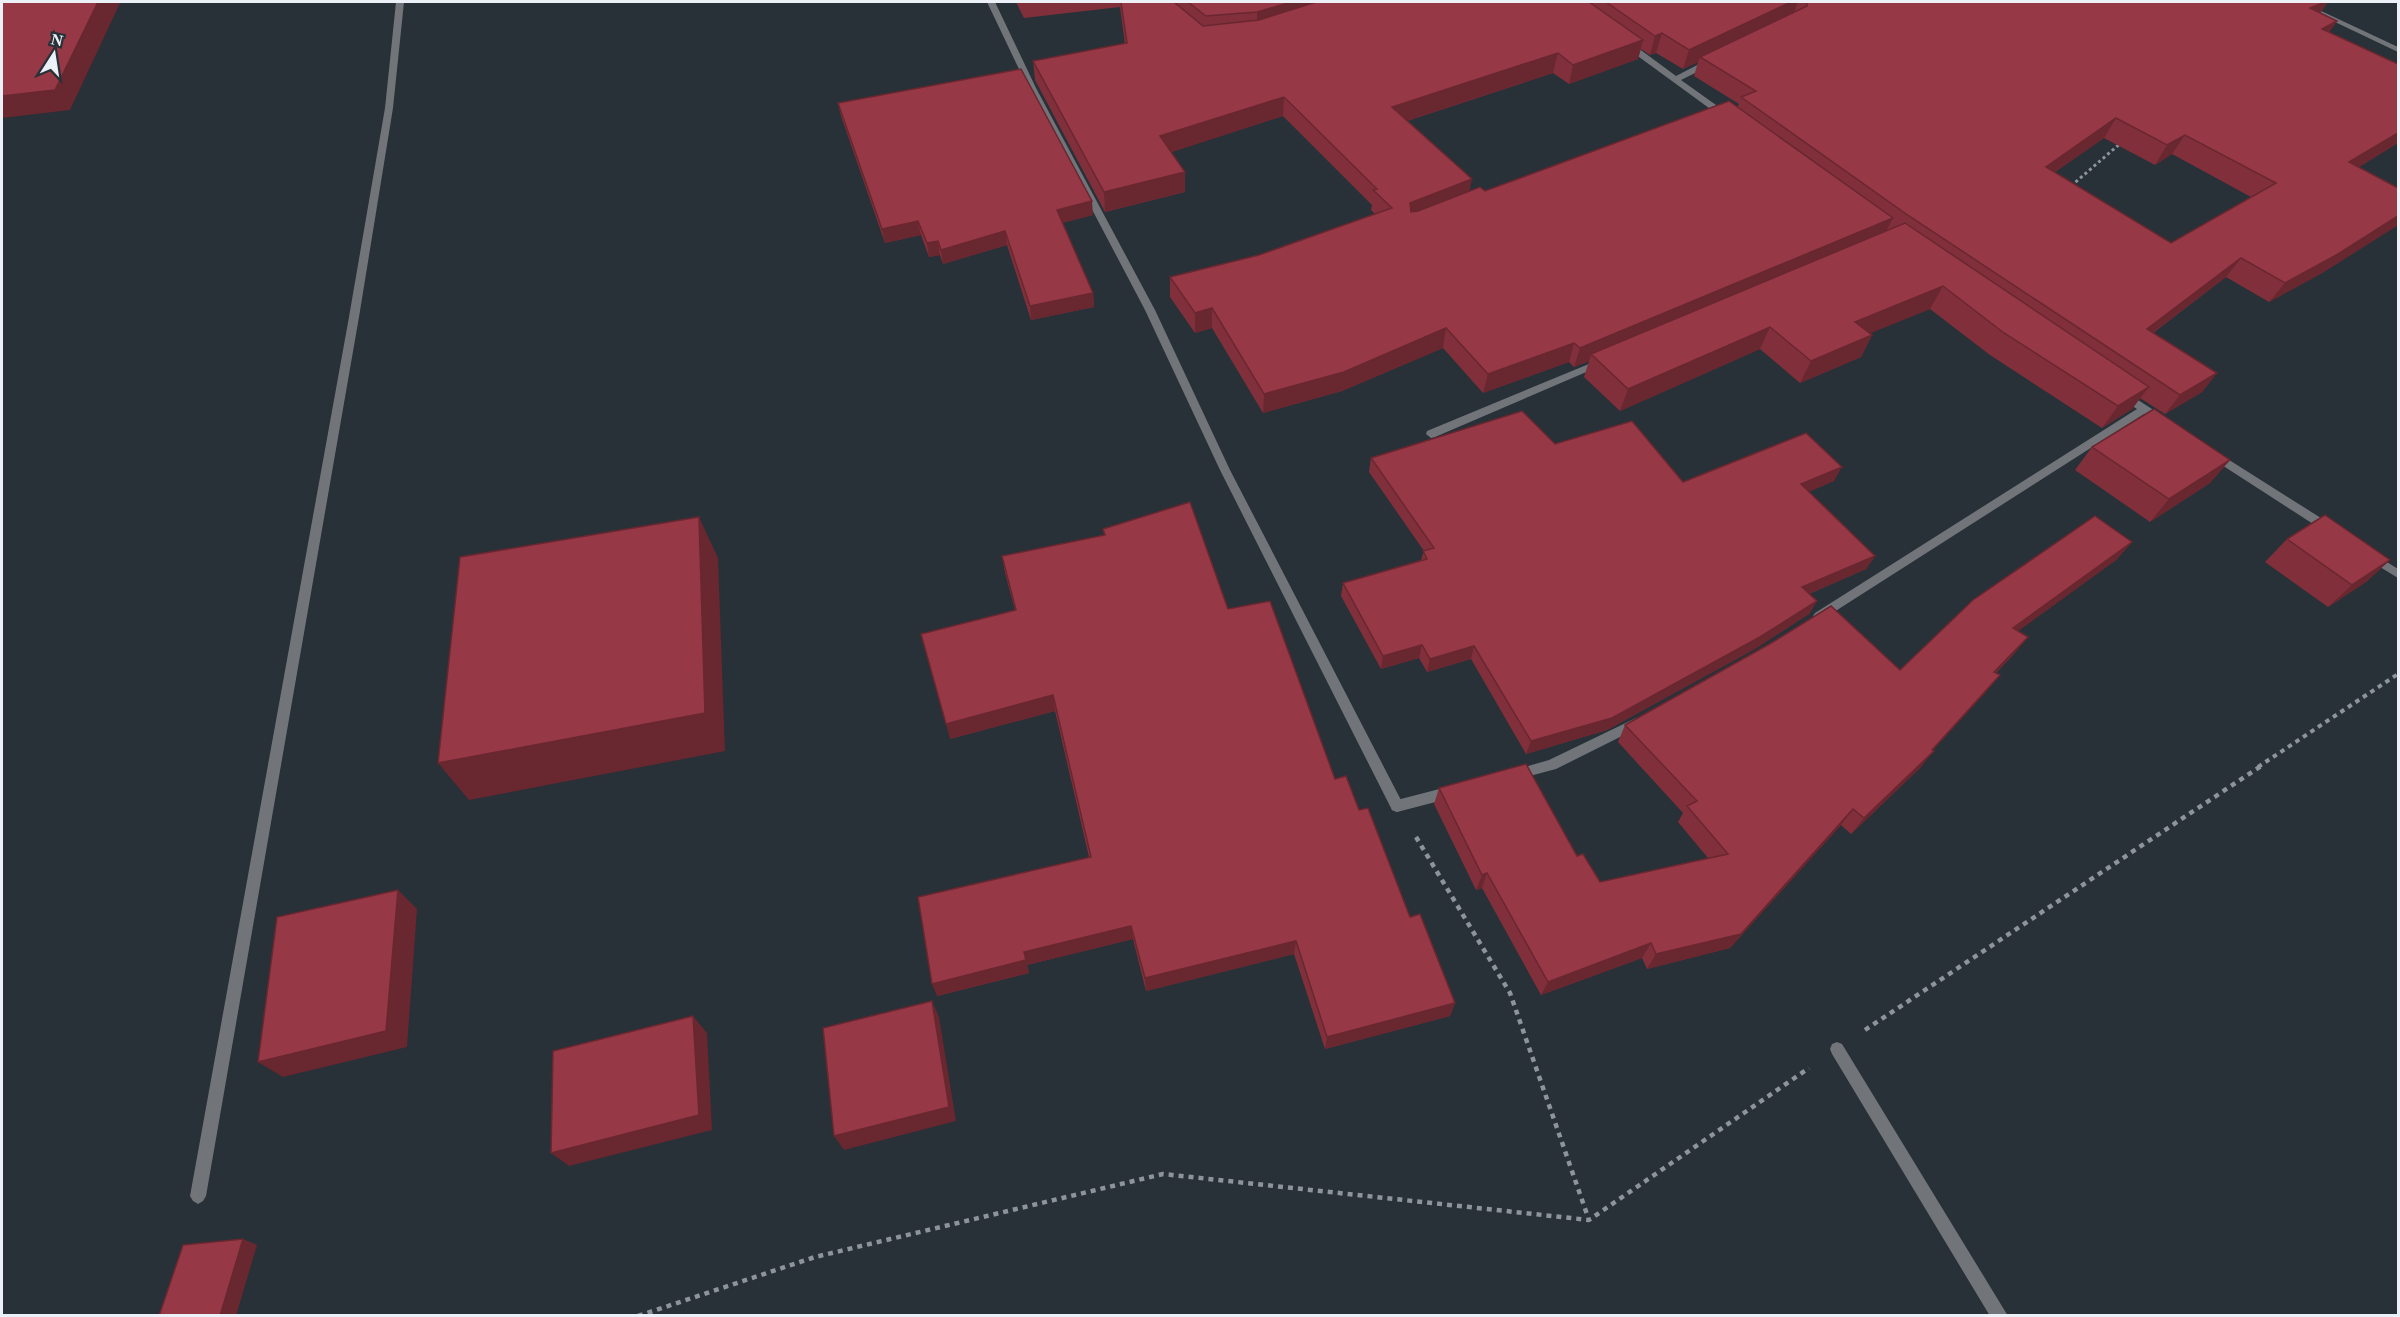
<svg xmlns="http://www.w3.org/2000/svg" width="2400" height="1317" font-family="Georgia,serif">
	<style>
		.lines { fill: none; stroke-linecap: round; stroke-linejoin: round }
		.path-far2 { stroke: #8d949b; stroke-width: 3; stroke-dasharray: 3 3; stroke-linecap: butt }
		.path-far1 { stroke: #8d949b; stroke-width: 4; stroke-dasharray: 4.5 4.5; stroke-linecap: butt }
		.path { stroke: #8d949b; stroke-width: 4.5; stroke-dasharray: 5 5; stroke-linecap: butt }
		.lane { fill: #71757a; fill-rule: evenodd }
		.street { fill: #71757a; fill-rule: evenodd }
		.wall { fill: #81303b; fill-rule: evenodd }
		.shaded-wall { fill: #692730 }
		.building { fill: #963845; stroke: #692730; stroke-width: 1.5; fill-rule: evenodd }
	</style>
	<rect width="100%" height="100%" fill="#283038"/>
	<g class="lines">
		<path class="path-far2" d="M2071,186L2122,142"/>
		<path class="path-far1" d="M2258,767L2398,674"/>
		<path class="path" d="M1416,837L1510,993L1589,1220
			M1865,1030L2261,766
			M638,1316L815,1257L1163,1174L1589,1220L1809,1068"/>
		<path class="lane" d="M396,2H404L393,108L359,317L206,1196L203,1201L198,1204L193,1201L190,1196L349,317L385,108Z
			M987,2H995L1036,88L1155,310L1230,470L1402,802L1403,806L1402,810L1397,812L1392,810L1220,470L1145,310L1028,88Z
			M2293,2H2302L2398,47V52Z"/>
		<path class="street" d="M1624,42H1630L1676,76L1707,60H1713V64L1681,80L1730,115V119H1724L1624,46Z
			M1601,359L1606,362L1605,364L1435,437L1431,438L1426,434L1427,431Z
			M2124,391L2166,418L2167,421L2166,424H2158L2144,414L1823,619H1815L1813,616L1815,613L2137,409L2120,398L2119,395L2120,392Z
			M2215,451L2332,525L2334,528L2332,531H2324L2211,458L2210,455L2211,452Z
			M2371,552L2398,569V578L2367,559L2365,556Z
			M1636,718L1640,719L1642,723L1640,727L1556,769L1514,780L1509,779L1508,775L1509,771L1514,770L1549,760Z
			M1451,786L1456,788L1457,792L1456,796L1451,798L1397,812L1392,810L1391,806L1392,802L1397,800Z
			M1837,1042L1842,1044L2008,1316H1990L1832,1054L1830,1049L1832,1044Z"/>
	</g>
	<path class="wall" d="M1016,2H2328L2320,13L2337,21L2329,32L2398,143L2359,167L2398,188V225L2322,273L2269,302L2226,277L2153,333L2217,373L2202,392L2165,414L2140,398L2132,409L2102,428L1990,355L1930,309L1870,333L1872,335L1861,357L1800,383L1760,349L1620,411L1584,377L1589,361L1574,367L1569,362L1483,393L1443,348L1342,391L1263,413L1212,328L1195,333L1170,297V277L1259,255L1375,214L1371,210L1372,205L1283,116L1171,152L1185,192L1105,212L1035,80L1033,61L1125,44L1120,7L1024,18ZM1641,49L1650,55L1656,53L1683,69L1698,62L1694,76L1739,104L1737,107L1485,191H1470L1407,121L1553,73L1569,84L1638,59ZM2104,138L2155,165L2172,154L2251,197L2171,243L2055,172Z
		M838,103L1093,215L1062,223L1093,293L1094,307L1031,320L1007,245L943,264L940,255L929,257L921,235L885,243L841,116Z
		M1555,444L1683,482L1834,481L1808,492L1875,556L1866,569L1809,594L1817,601L1809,614L1753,650L1607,730L1526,754L1471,659L1427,672L1419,658L1381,669L1341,596L1343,583L1421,560L1424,551L1369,472L1371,458Z
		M2092,447L2230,460L2210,483L2150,522L2075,470Z
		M1103,529L1228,609L1335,779L1359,810L1410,917L1455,1003L1450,1016L1325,1049L1294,954L1146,991L1133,939L1027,965L1029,973L937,996L1089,857L1055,711L950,739L1015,610L1005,573L1002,556L1104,535Z
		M2287,539L2390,560L2366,582L2328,607L2265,562Z
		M2132,542L2116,560L2018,631L2028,637L2013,655L1996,673L2000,675L1985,693L1933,750L1920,768L1851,834L1841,825L1730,948L1647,969L1642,958L1541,995L1482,888L1476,890L1434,804L1439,788L1577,856L1600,882L1708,858L1678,822L1683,813L1618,742L1625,725L1900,670Z"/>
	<path class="shaded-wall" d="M98,2H120V3L70,110L2,118V96Z
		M1291,2H1353L1257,31V12Z
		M1791,2H1798L1792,17L1700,57L1698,62L1683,69L1689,50Z
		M2325,2H2328L2316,19L2310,8Z
		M2337,21L2324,40L2322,29Z
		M1662,33L1656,53L1650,55L1655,36Z
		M1643,40L1638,59L1569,84L1573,65Z
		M1558,53L1553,73L1390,126L1392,107Z
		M1284,97L1283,116L1160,156V136Z
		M2116,118L2104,138L2034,186L2046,167Z
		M2398,133V143L2334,182L2349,162Z
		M2185,135L2172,154L2155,165L2167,145Z
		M1185,172V192L1105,212L1104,192Z
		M1472,179L1468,199L1407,223L1410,203Z
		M1092,201L1093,215L1058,224L1057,210Z
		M2398,216V225L2322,273L2269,302L2285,283Z
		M1893,218L1883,237L1591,354L1589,361L1574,367L1580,348Z
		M918,221L921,235L885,243L882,229Z
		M1005,231L1007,245L943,264L941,250Z
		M938,241L940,255L929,257L927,243Z
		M2241,258L2226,277L2132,348L2147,329Z
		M1943,286L1930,309L1844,344L1855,322Z
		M1093,293L1094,307L1031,320L1030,306Z
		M1212,308V328L1195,333V313Z
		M1770,327L1760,349L1620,411L1628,389Z
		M1446,328L1443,348L1342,391L1263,413L1264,394Z
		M1872,335L1861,357L1800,383L1811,361Z
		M1574,343L1569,362L1483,393L1488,374Z
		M2217,373L2202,392L2165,414L2180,395Z
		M2149,387L2132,409L2102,428L2118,406Z
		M2230,460L2210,483L2150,522L2169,499Z
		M1842,467L1834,481L1793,498L1801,484Z
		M699,517L718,558L725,751L469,800L438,763Z
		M2132,542L2116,560L1999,645L2013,628Z
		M1875,556L1866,569L1794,600L1802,587Z
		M2390,560L2366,582L2328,607L2352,585Z
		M1817,601L1809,614L1753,650L1607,730L1526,754L1531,741Z
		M2028,637L2013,655L1979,689L1994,672Z
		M1422,645L1419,658L1381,669L1383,656Z
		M1474,646L1471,659L1427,672L1430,659Z
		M2000,675L1985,693L1919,765L1934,751L1920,768L1851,834L1864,818L1932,750Z
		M1053,695L1055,711L950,739L946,724Z
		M1853,809L1841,825L1730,948L1647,969L1656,954Z
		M1487,873L1482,888L1476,890L1482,875Z
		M398,890L417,909L407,1047L283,1077L258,1062Z
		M1131,926L1133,939L1027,965L1029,973L937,996L932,984L1024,952Z
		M1296,941L1294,954L1146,991L1145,978Z
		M1651,943L1642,958L1541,995L1548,982Z
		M932,1001L939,1017L956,1121L844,1150L834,1136Z
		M1455,1003L1450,1016L1325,1049L1327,1037Z
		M693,1016L707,1033L712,1130L569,1166L551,1153Z
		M243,1239L257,1245L236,1316H220Z"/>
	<path class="building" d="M2,2H98L55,90L2,96Z
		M1121,2H1174L1203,26L1259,20L1316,2H1589L1643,40L1573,65L1558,53L1392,107L1472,179L1410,203L1411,212L1418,211L1480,187L1485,191L1729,101L1893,218L1580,348L1574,343L1488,374L1446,328L1344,372L1264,394L1212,308L1195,313L1170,277L1259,255L1392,208L1373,190L1377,189L1284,97L1160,136L1185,172L1104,192L1033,61L1127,43Z
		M1188,2H1291L1257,12L1206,16Z
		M1606,2H1791L1689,50L1662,33L1655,36Z
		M1807,2H2325L2310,8L2337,21L2322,29L2398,64V133L2349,162L2398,188V216L2338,254L2285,283L2241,258L2147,329L2217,373L2180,395L1909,216L1741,97L1756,91L1700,57L1807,6ZM2116,118L2167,145L2185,135L2276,183L2171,243L2046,167Z
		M1021,69L1092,201L1057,210L1093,293L1030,306L1005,231L941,250L938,241L927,243L918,221L882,229L838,103Z
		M1905,223L2149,387L2118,406L2004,333L1943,286L1855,322L1872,335L1811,361L1770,327L1628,389L1591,354Z
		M2154,409L2230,460L2169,499L2092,447Z
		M1522,411L1555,444L1632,421L1683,482L1806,433L1842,467L1801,484L1875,556L1802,587L1817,601L1760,637L1612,718L1531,741L1474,646L1430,659L1422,645L1383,656L1343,583L1427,559L1423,551L1434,548L1371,458Z
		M1190,502L1228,609L1270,601L1335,779L1346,776L1359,810L1368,808L1410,917L1420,914L1455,1003L1327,1037L1296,941L1145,978L1131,926L1024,952L1026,960L932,984L918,897L1091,857L1053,695L946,724L921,634L1016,610L1002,556L1105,535L1103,529Z
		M2325,515L2390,560L2352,585L2287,539Z
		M2095,516L2132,542L2013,628L2028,637L1994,672L2000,675L1932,750L1934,751L1864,818L1853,809L1741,934L1656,954L1651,943L1548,982L1487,873L1482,875L1439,788L1526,764L1577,856L1583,854L1600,882L1728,854L1687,806L1697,801L1625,725L1773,642L1831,606L1900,670L1973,600Z
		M699,517L705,713L438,763L460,557Z
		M398,890L386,1031L258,1062L277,917Z
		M932,1001L949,1107L834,1136L823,1028Z
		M693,1016L699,1115L551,1153L553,1051Z
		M243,1239L220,1316H159L183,1245Z"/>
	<rect width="2400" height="1317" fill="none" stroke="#ecf1f7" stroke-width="6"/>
	<g transform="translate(54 54) rotate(12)" stroke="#283038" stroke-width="4.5" paint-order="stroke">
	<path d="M0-4.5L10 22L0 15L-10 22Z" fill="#ecf1f7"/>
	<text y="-9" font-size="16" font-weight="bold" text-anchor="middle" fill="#ecf1f7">N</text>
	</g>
</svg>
